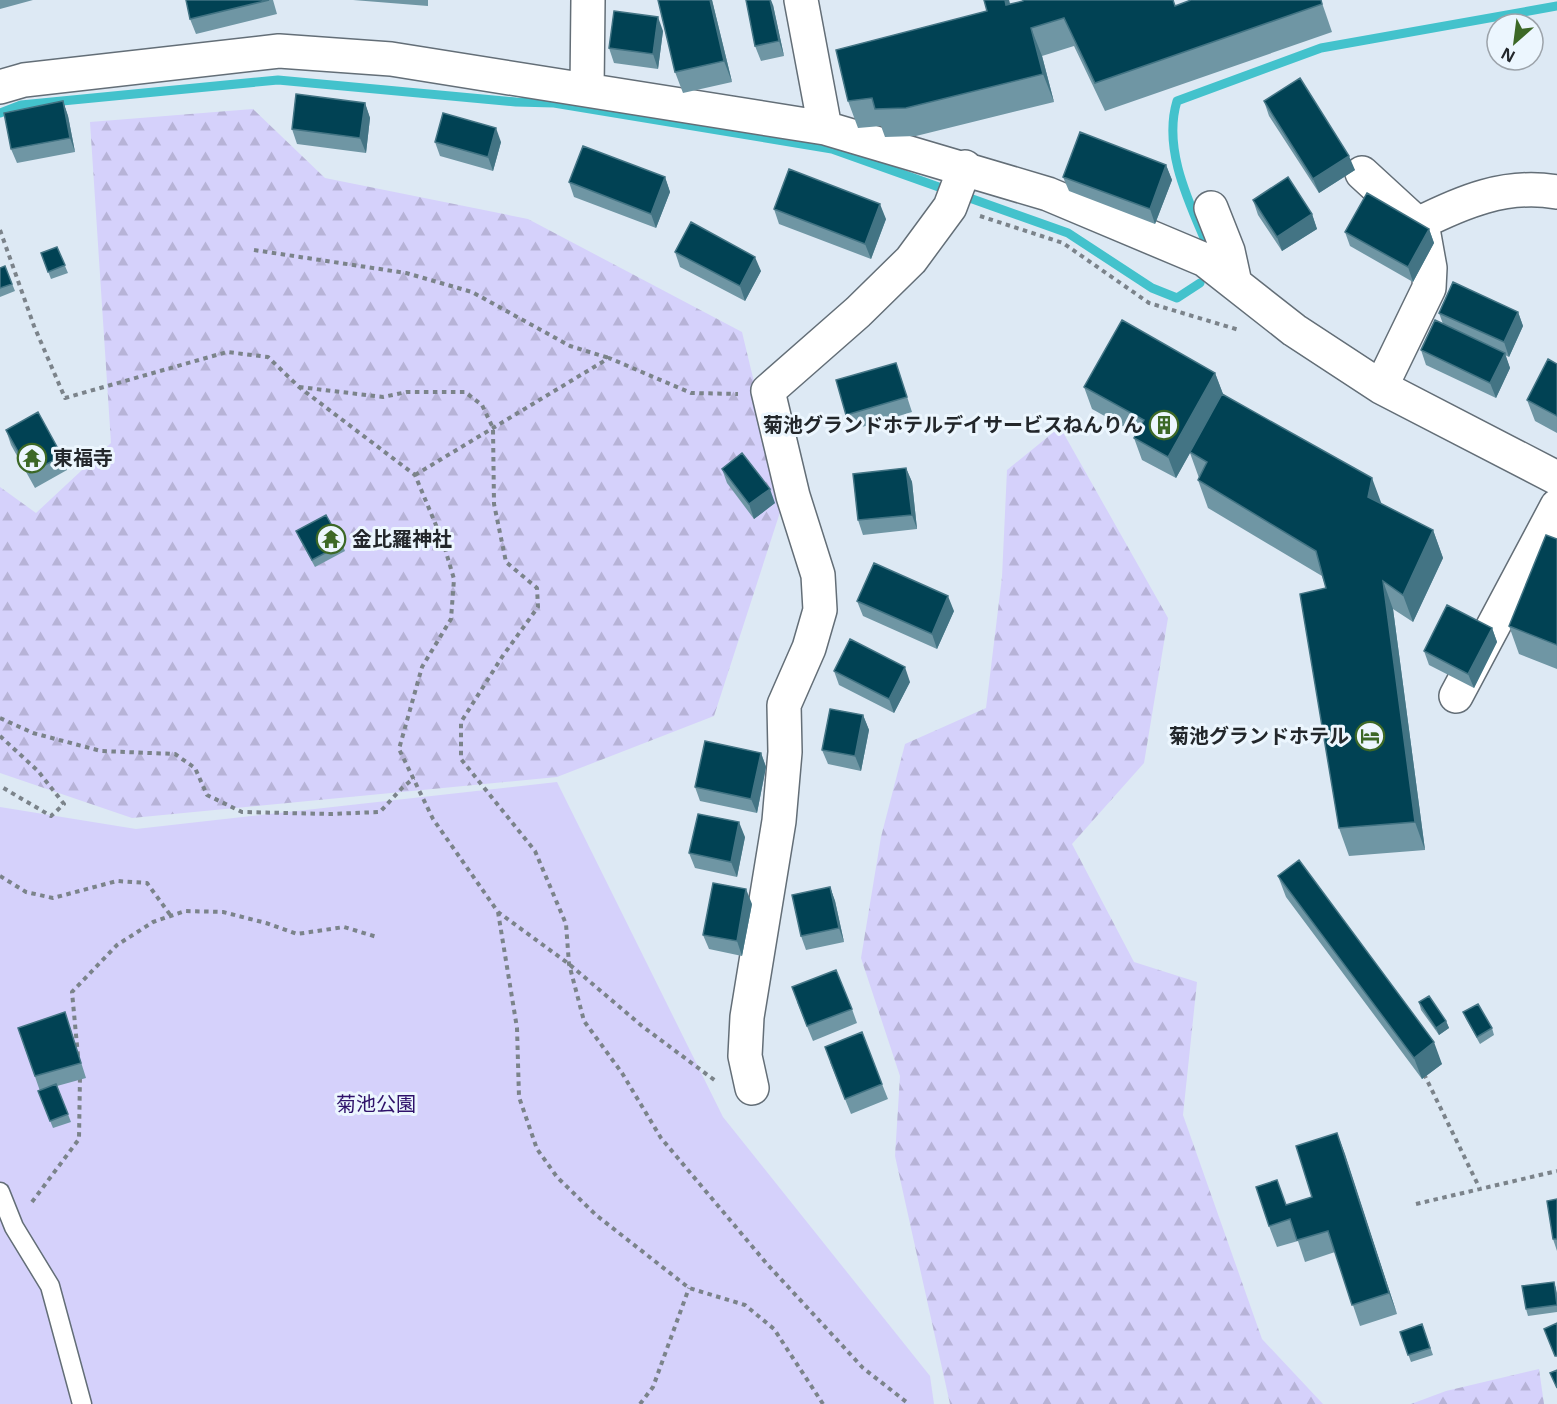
<svg xmlns="http://www.w3.org/2000/svg" width="1557" height="1404" font-family="'Noto Sans','Noto Sans JP',sans-serif">
	<style>
		.forest { fill: url(#forest-firs) }
		.park { fill: #d5d1fb }
		.lines { fill: none; stroke-linecap: round; stroke-linejoin: round }
		.stream { stroke: #43c2cc; stroke-width: 9 }
		.lane-casing { stroke: #636e77; stroke-width: 21 }
		.street-casing { stroke: #636e77; stroke-width: 36 }
		.path { stroke: #7b838a; stroke-width: 4; stroke-dasharray: 4.5 4.5; stroke-linecap: butt }
		.lane { stroke: #fff; stroke-width: 18 }
		.street { stroke: #fff; stroke-width: 33 }
		.wall { fill: #6f96a4 }
		.shaded-wall { fill: #437484 }
		.building { fill: #014254; stroke: #437484; stroke-width: 1.5 }
		.labels { text-anchor: middle; stroke-width: 6; stroke-linejoin: round; paint-order: stroke }
		.poi-label { font-size: 20px; font-weight: bold; fill: #23272b; stroke: #ecf6fe; text-anchor: end }
		.park-label { font-size: 20px; fill: #2f126a; stroke: #ecf6fe }
	</style>
	<defs>
		<pattern id="forest-firs" width="22" height="20" patternUnits="userSpaceOnUse" patternTransform="scale(1.5)"><rect width="22" height="20" fill="#d5d1fb"/><path d="M5 1l3.5 6h-7zM16 11l3.5 6h-7z" fill="#b7b3d7"/></pattern>
	</defs>
	<rect width="100%" height="100%" fill="#dde9f4"/>
	<path class="forest" d="M253,109L325,178L528,219L742,332L783,503L714,716L557,777L132,818L0,773V487L36,513L111,443L90,122Z
		M1060,427L1168,618L1144,763L1072,844L1134,962L1197,982L1183,1115L1262,1339L1323,1404H950L895,1156L900,1076L861,958L881,837L905,744L986,708L1002,577L1007,470Z
		M1539,1369L1544,1404H1411L1446,1391Z"/>
	<path class="park" d="M557,782L723,1117L930,1376L934,1404H0V807L136,829Z"/>
	<g class="lines">
		<path class="stream" d="M0,113L21,105L278,80L516,102L554,103L832,149L1068,233L1152,288L1177,298L1200,283
			M1205,240C1187,198 1163,147 1177,101L1321,48L1557,6"/>
		<g class="lane-casing">
			<path id="lane" d="M0,1192L14,1227L50,1286L82,1404"/>
		</g>
		<g class="street-casing">
			<path id="street" d="M801,0L825,128
				M0,87L24,80L279,51L391,59L825,128L1048,194L1205,260L1294,330L1381,387L1557,478
				M587,90L588,0
				M1362,173L1423,229L1430,268L1429,288L1381,387
				M1211,208L1228,251L1235,283
				M1418,224C1462,202 1506,183 1557,192
				M1456,696L1557,506
				M752,1088L745,1056L747,1017L779,821L785,752L784,705L809,648L820,610L818,575L793,496L768,391L858,312L911,260L950,207L965,167"/>
		</g>
		<path class="path" d="M980,216L1063,243L1149,303L1239,330
			M0,230L34,326L65,398L227,352L268,357L299,387L415,475L443,542L454,579L451,619L422,667L399,749L433,819L498,912L569,964L642,1026L717,1082
			M254,250L406,273L472,292L570,346L609,358
			M299,387L383,397L407,392H465L482,405L493,428L494,504L506,562L537,588L538,607L502,657L461,722V759L535,851L566,924L569,964L584,1021L622,1073L661,1138L767,1264L863,1368L909,1404
			M415,475L609,358L691,393L738,394
			M0,718L33,733L101,751L175,754L195,768L207,795L242,812L330,814L380,812L402,788L414,778
			M0,736L38,771L64,804L51,816L0,786
			M0,876L26,892L53,898L117,881L147,883L171,916
			M498,912L517,1028L519,1097L537,1149L557,1177L596,1215L689,1288L745,1305L774,1329L823,1404
			M78,1056L72,992L117,945L153,922L185,911L223,912L266,923L297,934L344,927L377,937
			M1424,1074L1480,1189
			M32,1202L79,1139L80,1075
			M1416,1204L1557,1171
			M640,1404L653,1387L689,1288"/>
		<use href="#lane" class="lane"/>
		<use href="#street" class="street"/>
	</g>
	<path class="wall" d="M0,0H33L0,9Z
		M186,0H273L277,14L196,34L190,19Z
		M353,0H428V6Z
		M659,0H712L732,82L683,93L675,72Z
		M984,0H1009L1010,4L1177,5L1321,0L1332,32L1105,111L1074,46L1042,56L1054,102L916,136L885,137L881,126L858,128L848,101L987,11Z
		M773,5L784,56L761,61L755,46Z
		M663,31L658,69L614,63L609,48Z
		M63,101L68,116L75,152L17,163L11,149Z
		M1264,101L1355,170L1319,193L1269,116Z
		M365,103L370,118L366,153L297,144L292,129Z
		M435,142H501L493,171L440,156Z
		M1166,165L1172,180L1155,224L1069,191L1063,177Z
		M665,177L670,192L656,228L574,197L569,182Z
		M1253,200L1312,214L1317,229L1282,251L1258,215Z
		M774,209L886,219L871,259L779,224Z
		M1429,229L1434,243L1413,282L1350,246L1345,232Z
		M57,247L68,273L51,279L41,253Z
		M675,252L761,271L745,301L680,267Z
		M5,266L15,291L0,297V268Z
		M1518,312L1523,326L1509,357L1505,355L1510,368L1496,398L1426,365L1421,350L1443,324L1439,313Z
		M896,363L912,412L852,430L846,415Z
		M1557,364V433L1535,421L1527,400Z
		M1215,373L1223,394L1382,504L1433,530L1443,558L1413,622L1393,609L1425,850L1349,856L1339,828L1326,588L1322,576L1208,508L1198,480L1199,478L1190,453L1176,478L1142,460L1134,438L1137,434L1092,409L1084,387Z
		M6,430L62,456L67,470L35,488L11,445Z
		M906,468L912,482L917,529L863,535L858,520Z
		M722,469L775,503L754,519L727,483Z
		M296,531L342,544L345,551L315,567L299,538Z
		M1557,539V669L1519,654L1509,626Z
		M857,601L954,611L937,649L863,616Z
		M1492,628L1497,642L1474,688L1429,665L1424,651Z
		M834,671L910,682L894,713L839,685Z
		M863,715L869,730L861,771L828,764L822,750Z
		M761,753L766,767L757,813L700,801L695,787Z
		M745,837L737,877L695,868L689,853Z
		M1278,876L1442,1064L1422,1079L1286,897Z
		M830,887L835,901L844,942L806,950L801,936Z
		M752,904L742,956L709,949L703,935Z
		M797,1002L852,1009L857,1023L813,1041Z
		M1419,1002L1446,1021L1449,1028L1439,1035L1421,1010Z
		M1463,1012L1492,1028L1494,1035L1480,1044L1466,1019Z
		M70,1027L86,1078L57,1086L71,1122L53,1128L38,1091H40L18,1028Z
		M830,1062L882,1084L888,1099L851,1114Z
		M1337,1133L1397,1314L1360,1326L1335,1252L1305,1262L1298,1241L1277,1247L1269,1226L1286,1205L1312,1197Z
		M1557,1199V1251L1553,1239Z
		M1554,1282L1557,1293V1312L1528,1316L1526,1309Z
		M1422,1324L1433,1355L1411,1362L1400,1332Z"/>
	<path class="shaded-wall" d="M710,0H712L732,82L724,61Z
		M770,0H771L773,5L784,56L779,41Z
		M1005,0H1009L1016,33L1006,5Z
		M658,17L663,31L658,69L653,54Z
		M1031,28L1042,56L1054,102L1043,74Z
		M63,101L68,116L75,152L70,138Z
		M365,103L370,118L366,153L360,138Z
		M496,128L501,142L493,171L488,157Z
		M1349,156L1355,170L1319,193L1313,179Z
		M1166,165L1172,180L1155,224L1150,209Z
		M665,177L670,192L656,228L651,214Z
		M880,204L886,219L871,259L865,244Z
		M1312,214L1317,229L1282,251L1277,237Z
		M1429,229L1434,243L1413,282L1408,267Z
		M755,257L761,271L745,301L740,286Z
		M1518,312L1523,326L1509,357L1504,342Z
		M1505,353L1510,368L1496,398L1490,383Z
		M1215,373L1223,394L1176,478L1168,457Z
		M906,468L912,482L917,529L912,515Z
		M1372,478L1382,505L1368,497Z
		M770,489L775,503L754,519L749,504Z
		M1433,530L1443,558L1413,622L1403,595Z
		M1383,581L1393,609L1425,850L1415,822Z
		M948,596L954,611L937,649L932,634Z
		M1492,628L1497,642L1474,688L1468,674Z
		M905,667L910,682L894,713L889,699Z
		M863,715L869,730L861,771L855,756Z
		M761,753L766,767L757,813L751,799Z
		M739,822L745,837L737,877L731,862Z
		M830,887L835,901L844,942L839,928Z
		M746,889L752,904L742,956L737,941Z
		M1446,1021L1449,1028L1439,1035L1436,1028Z
		M1434,1042L1442,1064L1422,1079L1414,1058Z
		M1337,1133L1345,1154L1397,1314L1389,1293Z
		M1554,1282L1556,1289L1557,1305Z"/>
	<path class="building" d="M186,0H269L190,19Z
		M658,0H710L724,61L675,72Z
		M746,0H770L779,41L755,46Z
		M984,0H1005L1006,5L1023,1V0H1173L1175,6L1191,0H1321L1322,4L1095,83L1064,18L1031,28L1043,74L906,108L875,109L872,98L848,101L836,50L987,11Z
		M614,11L658,17L653,54L609,48Z
		M1300,78L1349,156L1313,179L1264,101Z
		M296,94L365,103L360,138L292,129Z
		M63,101L70,138L11,149L4,113Z
		M443,113L496,128L488,157L435,142Z
		M1080,132L1166,165L1150,209L1063,177Z
		M583,146L665,177L651,214L569,182Z
		M789,169L880,204L865,244L774,209Z
		M1288,177L1312,214L1277,237L1253,200Z
		M1367,193L1429,229L1408,267L1345,232Z
		M691,222L755,257L740,286L675,252Z
		M57,247L65,265L48,272L41,253Z
		M5,266L12,284L0,288V268Z
		M1453,282L1518,312L1504,342L1439,313Z
		M1122,320L1215,373L1168,457L1134,438L1144,420L1084,387Z
		M1435,320L1505,353L1490,383L1421,350Z
		M1548,359L1557,364V416L1527,400Z
		M896,363L907,397L846,415L836,380Z
		M1222,394L1372,478L1368,497L1433,530L1403,595L1383,581L1415,822L1339,828L1300,594L1326,588L1316,551L1198,480L1207,462L1190,452Z
		M38,412L62,456L30,473L6,430Z
		M742,453L770,489L749,504L722,469Z
		M906,468L912,515L858,520L853,474Z
		M326,515L342,544L312,560L296,531Z
		M1546,535L1557,539V645L1509,626Z
		M874,563L948,596L932,634L857,601Z
		M1447,605L1492,628L1468,674L1424,651Z
		M850,639L905,667L889,699L834,671Z
		M830,709L863,715L855,756L822,750Z
		M705,741L761,753L751,799L695,787Z
		M698,814L739,822L731,862L689,853Z
		M1299,860L1434,1042L1414,1058L1278,876Z
		M713,883L746,889L737,941L703,935Z
		M830,887L839,928L801,936L792,895Z
		M836,970L852,1009L807,1026L792,987Z
		M1429,996L1446,1021L1436,1028L1419,1002Z
		M1478,1004L1492,1028L1477,1037L1463,1012Z
		M65,1012L81,1063L35,1076L18,1028Z
		M862,1032L882,1084L845,1099L825,1047Z
		M56,1084L68,1114L50,1121L38,1091Z
		M1337,1133L1389,1293L1352,1305L1328,1231L1297,1240L1290,1219L1269,1226L1256,1187L1277,1180L1286,1205L1312,1197L1296,1146Z
		M1557,1199V1239H1553L1547,1201Z
		M1554,1282L1557,1305L1526,1309L1522,1286Z
		M1557,1323V1356H1555L1544,1329Z
		M1422,1324L1430,1348L1408,1355L1400,1332Z
		M1557,1370V1388L1550,1373Z"/>
	<defs>
		<g id="building-ring" transform="scale(1.5)"><circle r="9.5" fill="#ecf6fe" stroke="#3c6826" stroke-width="1.5"/><path d="M-4-6H4V6H1V3H-1V6H-4ZM-2.5-4.3h1.7v1.8h-1.7ZM.8-4.3h1.7v1.8H.8ZM-2.5-1h1.7V.8h-1.7ZM.8-1h1.7V.8H.8Z" fill="#3c6826"/></g>
		<g id="temple-ring" transform="scale(1.5)"><circle r="9.5" fill="#ecf6fe" stroke="#3c6826" stroke-width="1.5"/><path d="M0-6L5-2H3V0L6.5 2.5H4V6H1.5V3h-3V6H-4V2.5H-6.5L-3 0V-2H-5Z" fill="#3c6826"/></g>
		<g id="hotel-ring" transform="scale(1.5)"><circle r="9.5" fill="#ecf6fe" stroke="#3c6826" stroke-width="1.5"/><path d="M-6-4.5h1.5V1H6V5H4.5V3h-9V5H-6ZM-4 0a1.8 1.8 0 1 1 3.6 0ZM.5 0V-2.5h3Q6-2.5 6 0Z" fill="#3c6826"/></g>
	</defs>
	<g fill-rule="evenodd">
		<use href="#building-ring" x="1164" y="425"/>
		<use href="#temple-ring" x="32" y="458"/>
		<use href="#temple-ring" x="331" y="539"/>
		<use href="#hotel-ring" x="1370" y="736"/>
	</g>
	<g class="labels">
		<g class="poi-label">
			<text x="1143" y="432">菊池グランドホテルデイサービスねんりん</text>
			<text x="53" y="465" text-anchor="start">東福寺</text>
			<text x="352" y="546" text-anchor="start">金比羅神社</text>
			<text x="1349" y="743">菊池グランドホテル</text>
		</g>
		<g class="park-label">
			<text x="376" y="1111">菊池公園</text>
		</g>
	</g>
	<g transform="translate(1515 42) rotate(208)"><circle r="28" fill="#ecf6fe" stroke="#9ca3aa" stroke-width="1.5"/>
	<path d="M0-4.5L10 22L0 15L-10 22Z" fill="#3c6826"/>
	<text y="-9" font-size="16" font-weight="bold" text-anchor="middle" fill="#23272b">N</text>
	</g>
</svg>
